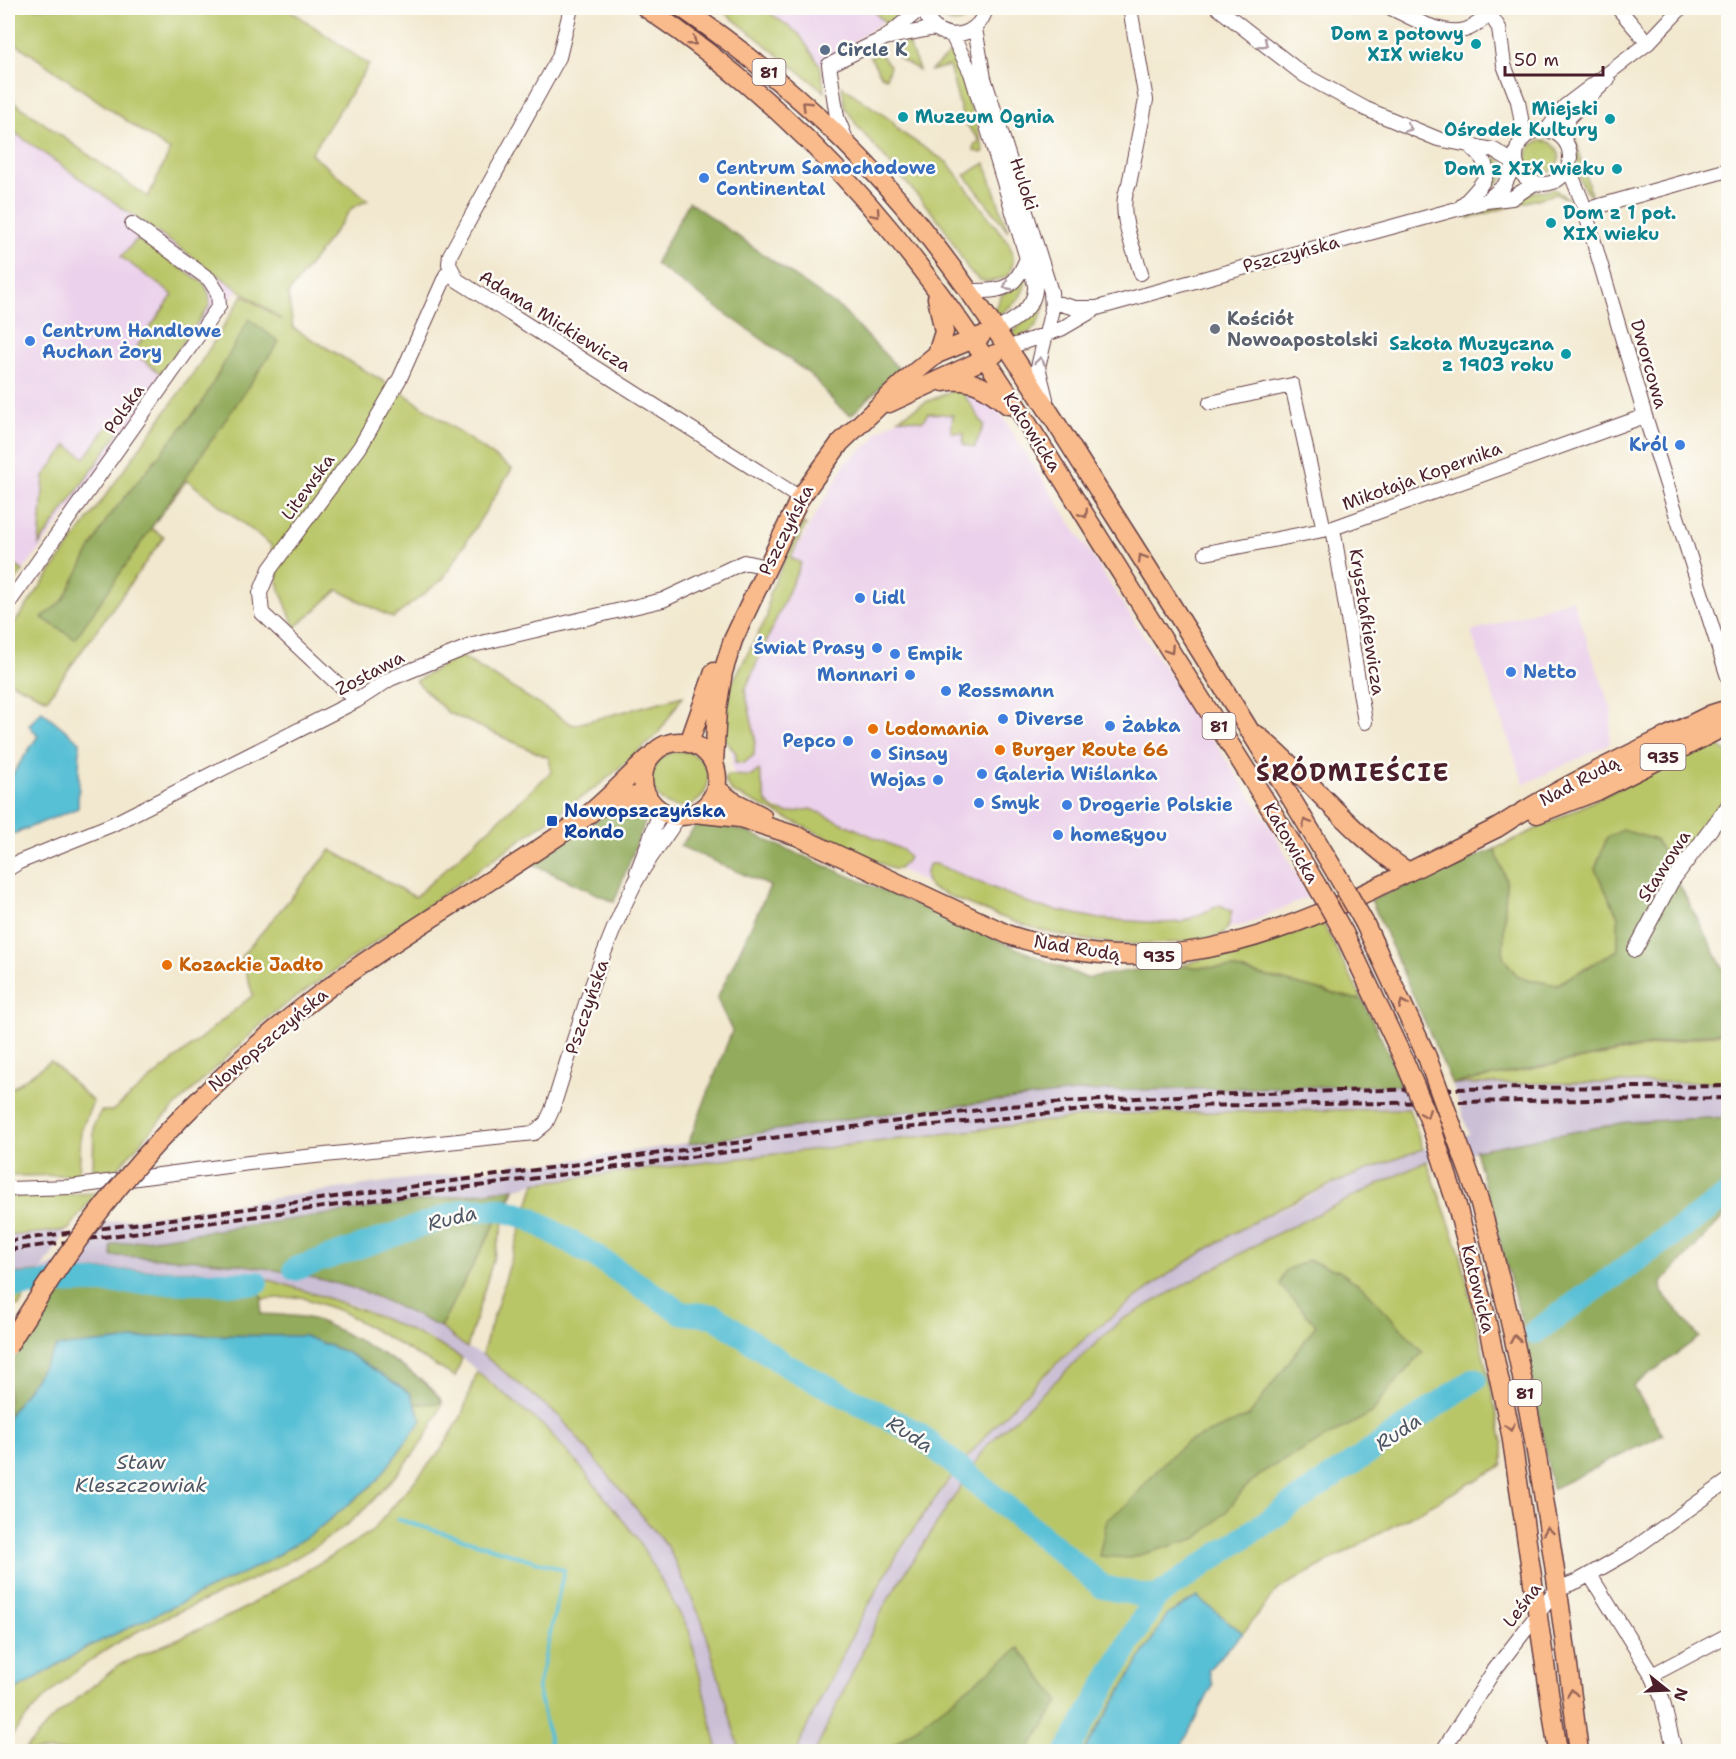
<svg xmlns="http://www.w3.org/2000/svg" width="1736" height="1759" font-family="'Shantell Sans',sans-serif">
	<style>
		.built { fill: #ebd1eb }
		.industrial { fill: #cbbfd5 }
		.green { fill: #b9c668; stroke: #82724a; stroke-width: 1.5 }
		.forest { fill: #92ab5c; stroke: #6e6544; stroke-width: 1.5 }
		.water { fill: #58c0d5; stroke: #517080; stroke-width: 1.5 }
		.lines { fill: none; stroke-linecap: round; stroke-linejoin: round }
		.stream { stroke: #58c0d5; stroke-width: 4 }
		.river { stroke: #58c0d5; stroke-width: 24 }
		.minor-casing { stroke: #633d44; stroke-width: 16 }
		.major-casing { stroke: #633d44; stroke-width: 21 }
		.minor { stroke: #fff; stroke-width: 14 }
		.major { stroke: #fabb8c; stroke-width: 18 }
		.rail { stroke: #4a1f2b; stroke-width: 4; stroke-dasharray: 9 4.5; stroke-linecap: butt }
		.major-bridge-casing { stroke: #633d44; stroke-width: 21; stroke-linecap: butt }
		.major-bridge { stroke: #fabb8c; stroke-width: 18 }
		.oneway { stroke: #996557 }
		.oneway2 { stroke: #ae9aa0 }
		.culture-dot { fill: #0f9aa8; stroke: #fdfcf7; stroke-width: 2 }
		.service-dot { fill: #5c6f8a; stroke: #fdfcf7; stroke-width: 2 }
		.shop-dot { fill: #3f7fe0; stroke: #fdfcf7; stroke-width: 2 }
		.worship-dot { fill: #6b7280; stroke: #fdfcf7; stroke-width: 2 }
		.food-dot { fill: #e8710a; stroke: #fdfcf7; stroke-width: 2 }
		.transit-dot { fill: #1a4fb4; stroke: #fdfcf7; stroke-width: 2 }
		.labels { text-anchor: middle; stroke-width: 5; stroke-linejoin: round; paint-order: stroke }
		.shield { fill: #fdfcf7; stroke: #806168; stroke-width: 1.5 }
		.shield-label { font-size: 16px; font-weight: bold; fill: #4a1f2b }
		.culture-label { font-size: 18px; font-weight: bold; fill: #0d838f; stroke: #fdfcf7; text-anchor: end }
		.service-label { font-size: 18px; font-weight: bold; fill: #4e5e75; stroke: #fdfcf7; text-anchor: start }
		.shop-label { font-size: 18px; font-weight: bold; fill: #366cbe; stroke: #fdfcf7; text-anchor: start }
		.street-label { font-size: 18px; fill: #4a1f2b; stroke: #fdfcf7 }
		.worship-label { font-size: 18px; font-weight: bold; fill: #5b616d; stroke: #fdfcf7; text-anchor: start }
		.food-label { font-size: 18px; font-weight: bold; fill: #c56008; stroke: #fdfcf7; text-anchor: start }
		.transit-label { font-size: 18px; font-weight: bold; fill: #164399; stroke: #fdfcf7; text-anchor: start }
		.water-label { font-size: 20px; font-style: italic; fill: #4f5766; stroke: #fdfcf7 }
		.district-label { font-size: 24px; font-weight: bold; letter-spacing: 1.5px; fill: #4a1f2b; stroke: #fdfcf7 }
	</style>
	<rect width="100%" height="100%" fill="#fdfcf7"/>
	<filter id="ink" filterUnits="userSpaceOnUse"><feTurbulence type="fractalNoise" baseFrequency=".0167" numOctaves="2"/><feDisplacementMap in="SourceGraphic" scale="12" xChannelSelector="R" yChannelSelector="G"/><feConvolveMatrix kernelMatrix="1 2 1 2 8 2 1 2 1" color-interpolation-filters="sRGB"/></filter>
	<filter id="wash" filterUnits="userSpaceOnUse"><feTurbulence type="fractalNoise" baseFrequency=".008" numOctaves="4" result="noise"/><feDisplacementMap in="SourceGraphic" scale="24" xChannelSelector="R" yChannelSelector="G"/><feGaussianBlur stdDeviation="1.35" result="paint"/><feColorMatrix in="noise" values="0 0 0 0 0 0 0 0 0 0 0 0 0 0 0 0 0 1.4 0 .05"/><feComposite in="paint" operator="in"/></filter>
	<g filter="url(#wash)">
		<rect width="100%" height="100%" fill="#f2e8cf"/>
		<path class="built" d="M763,8H902L820,65L790,28Z
			M8,128L239,288L8,590Z
			M957,389L977,393L993,402L1002,416L1148,643L1270,825L1308,897L1247,924L1194,936L1063,934L1019,925L939,889L743,791L732,769L731,731L791,558L846,462L874,440L876,433L926,402Z
			M1572,599L1612,711L1609,744L1524,784L1471,632Z"/>
		<path class="industrial" d="M1728,1082V1117L1627,1122L1427,1161L1270,1237L987,1445L884,1606L815,1751L798,1752L802,1737L867,1604L929,1507L998,1421L1079,1344L1171,1271L1258,1220L1372,1167L1469,1134L1452,1084Z
			M1404,1085L1413,1108L1107,1114L535,1183L514,1189L111,1245L266,1266L354,1288L440,1327L467,1348L482,1354L560,1417L668,1547L703,1623L740,1751H718L689,1630L579,1465L545,1427L462,1358L427,1337L356,1306L256,1276L196,1271L99,1270L8,1274V1236L68,1230L41,1271L84,1249L103,1223L392,1181L509,1167L512,1177L511,1163L547,1164L867,1116L1057,1093L1155,1087Z"/>
		<path class="green" d="M8,8H287L369,65L311,154L368,200L352,208L288,294L293,328L403,393L512,469L443,579L393,618L338,590L295,628L280,590L271,545L187,480L150,528L164,537L47,699L8,681V632L199,365L243,295L282,320L8,128V98L148,197L170,151L8,38Z
			M719,8H763L799,34L820,65L825,92Z
			M875,8L884,10L885,8H906L887,24L876,14Z
			M935,8H973C966,27 943,28 935,8Z
			M908,42L919,70L898,58V45Z
			M879,52L890,66L886,78L881,75L870,57Z
			M950,53L960,72L984,151L982,153L974,151V146L980,141L964,122L949,66L930,71Z
			M842,86L892,121L899,131L948,163L1009,244C1015,256 1015,265 1006,277L988,282L980,280L969,271L942,224L858,127L845,107Z
			M1572,126L1591,195C1575,183 1580,167 1576,150C1574,141 1569,136 1572,126Z
			M1527 157a16 16 0 1 1 32 0a16 16 0 1 1-32 0Z
			M1488,154L1499,159L1506,167L1503,177L1492,189L1488,186L1493,169Z
			M985,163L1008,231L965,175Z
			M1554,189L1569,199L1555,194L1469,218L1468,215L1517,201L1533,192Z
			M137,239L204,283L209,294L210,305L161,374L133,352L173,295L121,257Z
			M1026,277C1025,298 1013,305 996,316L993,312L1001,296Z
			M1045,292C1045,313 1037,337 1012,337C1012,328 1040,311 1045,292Z
			M957,389L961,390L984,425L974,448L963,444L964,433L951,432L953,415L928,413L923,421L899,418L926,402Z
			M111,421L121,429L39,545L44,476L67,445L85,458Z
			M802,523L806,524L791,558L801,563L745,690L755,736L754,755L744,763L735,762L736,753L723,737L730,687L767,617L769,594Z
			M8,560L23,571L8,590Z
			M462,657L573,725L683,696L657,735L603,782L271,1015L158,1123L115,1171L93,1170L94,1124L101,1111H112L253,995L241,957L331,850L415,897L551,772L549,758L447,712L416,681L452,660Z
			M1713,743L1728,753V794L1671,869L1656,840L1595,869L1618,916V950L1556,985L1518,977L1503,957L1506,880L1495,849Z
			M652 779a28 28 0 1 1 56 0a28 28 0 1 1-56 0Z
			M759,770L766,802L775,810L788,813L811,809L903,850L909,858L899,869H893L732,792L724,780L727,775L751,776Z
			M930,864H936L1036,906L1100,919L1161,923L1183,922L1220,905L1232,911C1230,916 1230,925 1227,929C1219,942 1193,940 1179,942C1088,953 1013,925 931,888C925,880 923,873 930,864Z
			M1322,922L1362,999H1355L1232,968L1176,967Z
			M1728,1030V1082L1452,1084L1720,1033Z
			M51,1061L93,1102L81,1130L79,1175L8,1176V1091Z
			M1409,1109L1423,1149C1367,1169 1310,1191 1257,1220C1130,1289 1013,1390 929,1507C877,1579 841,1658 802,1737L798,1751H740L703,1623L668,1547L560,1417L482,1354L535,1183L1107,1114Z
			M1427,1161L1461,1256L1503,1442V1465L1277,1590L1243,1633L1197,1597L1167,1615L1084,1751L815,1752L884,1606L987,1445L1121,1320L1270,1237Z
			M514,1189L467,1348L440,1327Z
			M96,1193L68,1230L8,1236V1197Z
			M39,1272L19,1306H8V1274Z
			M256,1276C331,1298 395,1318 462,1358L455,1377L343,1312L301,1297L262,1299Z
			M477,1372L545,1427L579,1465L637,1538L689,1630L718,1751H24L52,1719L119,1665L238,1612L371,1532L441,1450L461,1417Z
			M442,1403C433,1429 419,1448 402,1468C384,1489 363,1513 341,1529C290,1567 229,1589 171,1615C109,1642 47,1686 8,1741V1695L82,1650L313,1533L377,1481L422,1420L415,1404Z"/>
		<path class="forest" d="M689,202L841,309L899,369L851,415C832,406 825,387 809,374C759,336 706,300 655,264Z
			M249,319L279,342L75,639L42,618L63,600L107,519L201,404Z
			M629,803C641,806 644,810 645,822L614,902L530,863L611,811Z
			M699,822L745,831L1086,978L1159,966L1232,968L1355,999H1362L1404,1085L1084,1091L867,1116L688,1144L732,1031L717,999L770,886L680,846Z
			M1623,830L1656,840L1728,978V1030L1452,1084L1371,900L1495,849L1506,880L1503,957L1518,977L1556,985L1618,950V916L1595,869L1607,837Z
			M1728,1117V1212L1661,1283L1662,1292L1699,1337L1633,1386L1663,1435L1552,1489L1523,1327L1475,1150L1627,1122Z
			M514,1188L440,1327C411,1314 382,1297 352,1288C273,1264 195,1258 112,1256L111,1245Z
			M1308,1260L1339,1271L1365,1289L1423,1352L1389,1389L1372,1413L1266,1470L1244,1489L1226,1512L1198,1538L1130,1558L1099,1556L1107,1519L1128,1504L1165,1461L1187,1442L1249,1416L1316,1325L1280,1285L1285,1271Z
			M99,1270L196,1271L256,1276L262,1299L261,1314C278,1315 296,1315 312,1319C337,1326 435,1380 442,1403L415,1404L406,1391L348,1353L304,1336L175,1335L57,1347L8,1417V1369L68,1272Z
			M1019,1648L1059,1701L1028,1751H886Z"/>
		<path class="water" d="M42,711L80,742L78,808L13,834L8,828V781L38,736L29,725Z
			M175,1335L304,1336L348,1353L410,1393L422,1420L377,1481L313,1533L264,1563L82,1650L8,1695V1417L57,1347Z
			M1197,1597L1243,1633L1208,1670L1213,1685L1179,1751H1084L1167,1615Z"/>
		<g class="lines">
			<path class="stream" d="M397,1519L564,1570L538,1688L552,1752"/>
			<path class="river" d="M295,1269L466,1210L501,1209L529,1218L595,1256L682,1313L714,1316L787,1366L917,1433L1103,1587L1155,1598L1475,1379
				M8,1287C90,1277 173,1285 256,1283
				M1535,1332L1728,1195
				M1067,1752L1155,1598"/>
		</g>
	</g>
	<g filter="url(#ink)">
		<g class="lines">
			<g class="minor-casing">
				<path id="minor" d="M571,8L559,57L450,255L449,264L457,280L800,498
					M924,8C931,44 978,43 986,8
					M1130,8L1146,100L1129,184C1116,211 1133,246 1141,273
					M1218,8L1304,75L1366,109L1438,139L1494,150L1515,163
					M1391,8C1412,18 1441,36 1465,30C1473,28 1482,20 1489,15
					M1486,8L1499,28L1504,65L1518,101L1524,136
					M1618,8L1648,43
					M975,29L984,78L1051,292L1052,309L1038,367L1046,399
					M952,35L971,73L1035,285C1037,307 1013,322 995,330
					M885,38L935,28
					M1516 157a27 27 0 1 1 54 0a27 27 0 1 1-54 0Z
					M1547,130L1565,106L1648,43L1681,8
					M1562,137L1569,117L1608,79
					M847,142L837,117L829,65L885,38L921,8
					M1568,167L1582,201L1645,416L1728,677
					M1486,201L1504,186L1515,163
					M1460,208C1480,185 1501,173 1472,148
					M1585,210L1728,170
					M969,291C1004,292 1016,289 1028,255
					M1053,302L1075,308H1097L1486,201L1512,198L1535,183
					M1007,348L1061,329L1097,308
					M1210,403L1292,385L1324,530
					M1333,528L1365,722
					M1206,553L1333,528L1645,416
					M8,604L219,306L218,293L209,279L132,224
					M356,701L262,613L260,593L270,569L360,447L400,378L446,275L451,269
					M8,869L19,862L111,825L356,701L390,679L473,645L663,600L744,562L767,567
					M637,872L661,810
					M1635,950L1672,881L1728,806
					M8,1189L70,1187L249,1163L534,1133L546,1123L552,1110C576,1034 598,956 634,885C646,861 665,839 679,816
					M1590,1575L1652,1675L1662,1698L1675,1752
					M1652,1675L1728,1635
					M1442,1752L1493,1672L1557,1589L1578,1581L1629,1552L1728,1481"/>
			</g>
			<g class="major-casing">
				<path id="major" d="M646,8C739,70 826,150 896,237C982,343 1051,462 1123,576C1187,679 1255,780 1316,884
					M682,8C771,69 852,141 920,226C992,316 1051,416 1113,513C1189,632 1264,752 1336,873
					M937,298L944,332L937,354
					M944,382C972,377 987,388 1008,405
					M889,403L995,354
					M1257,735C1310,778 1351,835 1407,871
					M643 779a37 37 0 1 1 74 0a37 37 0 1 1-74 0Z
					M689,743L714,672
					M714,763L717,709L723,672L733,640L800,498L840,443L908,378L937,354L981,336
					M716,788L731,800L762,816
					M600,807L626,797L647,795
					M694,813L740,818L797,836L1009,935C1199,996 1332,908 1497,828C1565,783 1640,750 1712,714L1728,709
					M1537,814L1597,791L1728,725
					M1364,922L1427,1057
					M1344,933L1404,1060
					M158,1142C206,1091 256,1043 311,1001C397,935 492,883 580,821C605,803 627,777 651,756
					M1479,1200C1531,1380 1556,1566 1579,1752
					M1457,1206L1484,1309L1511,1434L1558,1752"/>
			</g>
			<use href="#minor" class="minor"/>
			<use href="#major" class="major"/>
			<path class="rail" d="M893,1129L1115,1107L1728,1098
				M8,1241L1009,1106C1248,1088 1489,1089 1728,1086
				M8,1250L757,1148"/>
			<g class="major-bridge-casing">
				<path id="major-bridge" d="M1336,873L1364,922
					M1316,884L1344,933
					M1427,1057L1479,1200
					M1404,1060L1430,1122L1457,1206
					M8,1346C52,1273 100,1205 158,1142"/>
			</g>
			<use href="#major-bridge" class="major-bridge"/>
		</g>
		<defs><path id="oneway-chevron" d="M-2-3.5L2.5 0L-2 3.5" fill="none" stroke-width="1.6" stroke-linecap="round" stroke-linejoin="round" transform="scale(1.5)"/></defs>
		<g class="oneway">
			<use href="#oneway-chevron" transform="translate(693 42) rotate(38)"/>
			<use href="#oneway-chevron" transform="translate(806 105) rotate(-136)"/>
			<use href="#oneway-chevron" transform="translate(876 214) rotate(49)"/>
			<use href="#oneway-chevron" transform="translate(1084 514) rotate(58)"/>
			<use href="#oneway-chevron" transform="translate(1142 558) rotate(-122)"/>
			<use href="#oneway-chevron" transform="translate(1170 650) rotate(57)"/>
			<use href="#oneway-chevron" transform="translate(1306 823) rotate(-121)"/>
			<use href="#oneway-chevron" transform="translate(1403 1004) rotate(-114)"/>
			<use href="#oneway-chevron" transform="translate(1426 1114) rotate(68)"/>
			<use href="#oneway-chevron" transform="translate(1515 1339) rotate(-100)"/>
			<use href="#oneway-chevron" transform="translate(1510 1427) rotate(78)"/>
			<use href="#oneway-chevron" transform="translate(1548 1531) rotate(-99)"/>
			<use href="#oneway-chevron" transform="translate(1572 1693) rotate(-97)"/>
		</g>
		<g class="oneway2">
			<use href="#oneway-chevron" transform="translate(1264 44) rotate(38)"/>
			<use href="#oneway-chevron" transform="translate(1408 128) rotate(21)"/>
			<use href="#oneway-chevron" transform="translate(1007 286) rotate(152)"/>
			<use href="#oneway-chevron" transform="translate(1040 361) rotate(-82)"/>
		</g>
	</g>
	<g class="culture-dot">
		<circle cx="1476" cy="44" r="6"/>
		<circle cx="903" cy="117" r="6"/>
		<circle cx="1610" cy="119" r="6"/>
		<circle cx="1617" cy="169" r="6"/>
		<circle cx="1551" cy="223" r="6"/>
		<circle cx="1566" cy="354" r="6"/>
	</g>
	<circle class="service-dot" cx="825" cy="50" r="6"/>
	<g class="shop-dot">
		<circle cx="704" cy="178" r="6"/>
		<circle cx="30" cy="341" r="6"/>
		<circle cx="1680" cy="445" r="6"/>
		<circle cx="860" cy="598" r="6"/>
		<circle cx="877" cy="648" r="6"/>
		<circle cx="895" cy="654" r="6"/>
		<circle cx="1511" cy="672" r="6"/>
		<circle cx="910" cy="675" r="6"/>
		<circle cx="946" cy="691" r="6"/>
		<circle cx="1003" cy="719" r="6"/>
		<circle cx="1110" cy="726" r="6"/>
		<circle cx="848" cy="741" r="6"/>
		<circle cx="876" cy="754" r="6"/>
		<circle cx="982" cy="774" r="6"/>
		<circle cx="938" cy="780" r="6"/>
		<circle cx="979" cy="803" r="6"/>
		<circle cx="1067" cy="805" r="6"/>
		<circle cx="1058" cy="835" r="6"/>
	</g>
	<circle class="worship-dot" cx="1215" cy="329" r="6"/>
	<g class="food-dot">
		<circle cx="873" cy="729" r="6"/>
		<circle cx="1000" cy="750" r="6"/>
		<circle cx="167" cy="965" r="6"/>
	</g>
	<rect class="transit-dot" x="546" y="815" width="12" height="12" rx="3"/>
	<g class="labels">
		<g class="shield">
			<rect x="752.5" y="59" width="33" height="26" rx="4.5"/>
			<rect x="1202.5" y="713" width="33" height="26" rx="4.5"/>
			<rect x="1640.5" y="744" width="45" height="26" rx="4.5"/>
			<rect x="1136.5" y="943" width="45" height="26" rx="4.5"/>
			<rect x="1508.5" y="1380" width="33" height="26" rx="4.5"/>
		</g>
		<g class="shield-label">
			<text x="769" y="78">81</text>
			<text x="1219" y="732">81</text>
			<text x="1663" y="763">935</text>
			<text x="1159" y="962">935</text>
			<text x="1525" y="1399">81</text>
		</g>
		<g class="culture-label">
			<text x="1464" y="40">Dom z połowy<tspan x="1464" dy="21">XIX wieku</tspan></text>
			<text x="1598" y="115">Miejski<tspan x="1598" dy="21">Ośrodek Kultury</tspan></text>
			<text x="915" y="123" text-anchor="start">Muzeum Ognia</text>
			<text x="1605" y="175">Dom z XIX wieku</text>
			<text x="1563" y="219" text-anchor="start">Dom z 1 poł.<tspan x="1563" dy="21">XIX wieku</tspan></text>
			<text x="1554" y="350">Szkoła Muzyczna<tspan x="1554" dy="21">z 1903 roku</tspan></text>
		</g>
		<g class="service-label">
			<text x="837" y="56">Circle K</text>
		</g>
		<g class="shop-label">
			<text x="716" y="174">Centrum Samochodowe<tspan x="716" dy="21">Continental</tspan></text>
			<text x="42" y="337">Centrum Handlowe<tspan x="42" dy="21">Auchan Żory</tspan></text>
			<text x="1668" y="451" text-anchor="end">Król</text>
			<text x="872" y="604">Lidl</text>
			<text x="865" y="654" text-anchor="end">Świat Prasy</text>
			<text x="907" y="660">Empik</text>
			<text x="1523" y="678">Netto</text>
			<text x="898" y="681" text-anchor="end">Monnari</text>
			<text x="958" y="697">Rossmann</text>
			<text x="1015" y="725">Diverse</text>
			<text x="1122" y="732">Żabka</text>
			<text x="836" y="747" text-anchor="end">Pepco</text>
			<text x="888" y="760">Sinsay</text>
			<text x="994" y="780">Galeria Wiślanka</text>
			<text x="926" y="786" text-anchor="end">Wojas</text>
			<text x="991" y="809">Smyk</text>
			<text x="1079" y="811">Drogerie Polskie</text>
			<text x="1070" y="841">home&amp;you</text>
		</g>
		<g class="street-label">
			<text transform="translate(1024 184) rotate(72)" y="6">Huloki</text>
			<text transform="translate(1291 254) rotate(-15)" y="6">Pszczyńska</text>
			<text transform="translate(555 321) rotate(32)" y="6">Adama Mickiewicza</text>
			<text transform="translate(1649 364) rotate(74)" y="6">Dworcowa</text>
			<text transform="translate(124 409) rotate(-55)" y="6">Polska</text>
			<text transform="translate(1032 432) rotate(57)" y="6">Katowicka</text>
			<text transform="translate(1422 476) rotate(-20)" y="6">Mikołaja Kopernika</text>
			<text transform="translate(308 487) rotate(-54)" y="6">Litewska</text>
			<text transform="translate(786 530) rotate(-63)" y="6">Pszczyńska</text>
			<text transform="translate(1367 622) rotate(81)" y="6">Krysztafkiewicza</text>
			<text transform="translate(370 673) rotate(-28)" y="6">Zostawa</text>
			<text transform="translate(1579 781) rotate(-28)" y="6">Nad Rudą</text>
			<text transform="translate(1291 843) rotate(59)" y="6">Katowicka</text>
			<text transform="translate(1664 866) rotate(-57)" y="6">Stawowa</text>
			<text transform="translate(1077 948) rotate(9)" y="6">Nad Rudą</text>
			<text transform="translate(587 1007) rotate(-71)" y="6">Pszczyńska</text>
			<text transform="translate(268 1040) rotate(-40)" y="6">Nowopszczyńska</text>
			<text transform="translate(1478 1289) rotate(76)" y="6">Katowicka</text>
			<text transform="translate(1522 1605) rotate(-53)" y="6">Leśna</text>
		</g>
		<g class="worship-label">
			<text x="1227" y="325">Kościół<tspan x="1227" dy="21">Nowoapostolski</tspan></text>
		</g>
		<g class="food-label">
			<text x="885" y="735">Lodomania</text>
			<text x="1012" y="756">Burger Route 66</text>
			<text x="179" y="971">Kozackie Jadło</text>
		</g>
		<g class="transit-label">
			<text x="564" y="817">Nowopszczyńska<tspan x="564" dy="21">Rondo</tspan></text>
		</g>
		<g class="water-label">
			<text transform="translate(452 1218) rotate(-14)" y="7">Ruda</text>
			<text transform="translate(1398 1432) rotate(-34)" y="7">Ruda</text>
			<text transform="translate(910 1434) rotate(33)" y="7">Ruda</text>
			<text x="141" y="1469">Staw<tspan x="141" dy="23">Kleszczowiak</tspan></text>
		</g>
		<g class="district-label">
			<text x="1353" y="781">ŚRÓDMIEŚCIE</text>
		</g>
	</g>
	<rect width="1736" height="1759" fill="none" stroke="#fdfcf7" stroke-width="30"/>
	<g transform="translate(1667 1690) rotate(108)" stroke="#fdfcf7" stroke-width="4.5" paint-order="stroke">
	<path d="M0-4.5L10 22L0 15L-10 22Z" fill="#4a1f2b"/>
	<text y="-9" font-size="16" font-weight="bold" text-anchor="middle" fill="#4a1f2b">N</text>
	</g>
	<path d="M1505 66v9h98v-9" fill="none" stroke="#4a1f2b" stroke-width="3"/>
	<text x="1514" y="66" font-size="18" fill="#4a1f2b" stroke="#fdfcf7" stroke-width="4.5" paint-order="stroke">50 m</text>
</svg>
